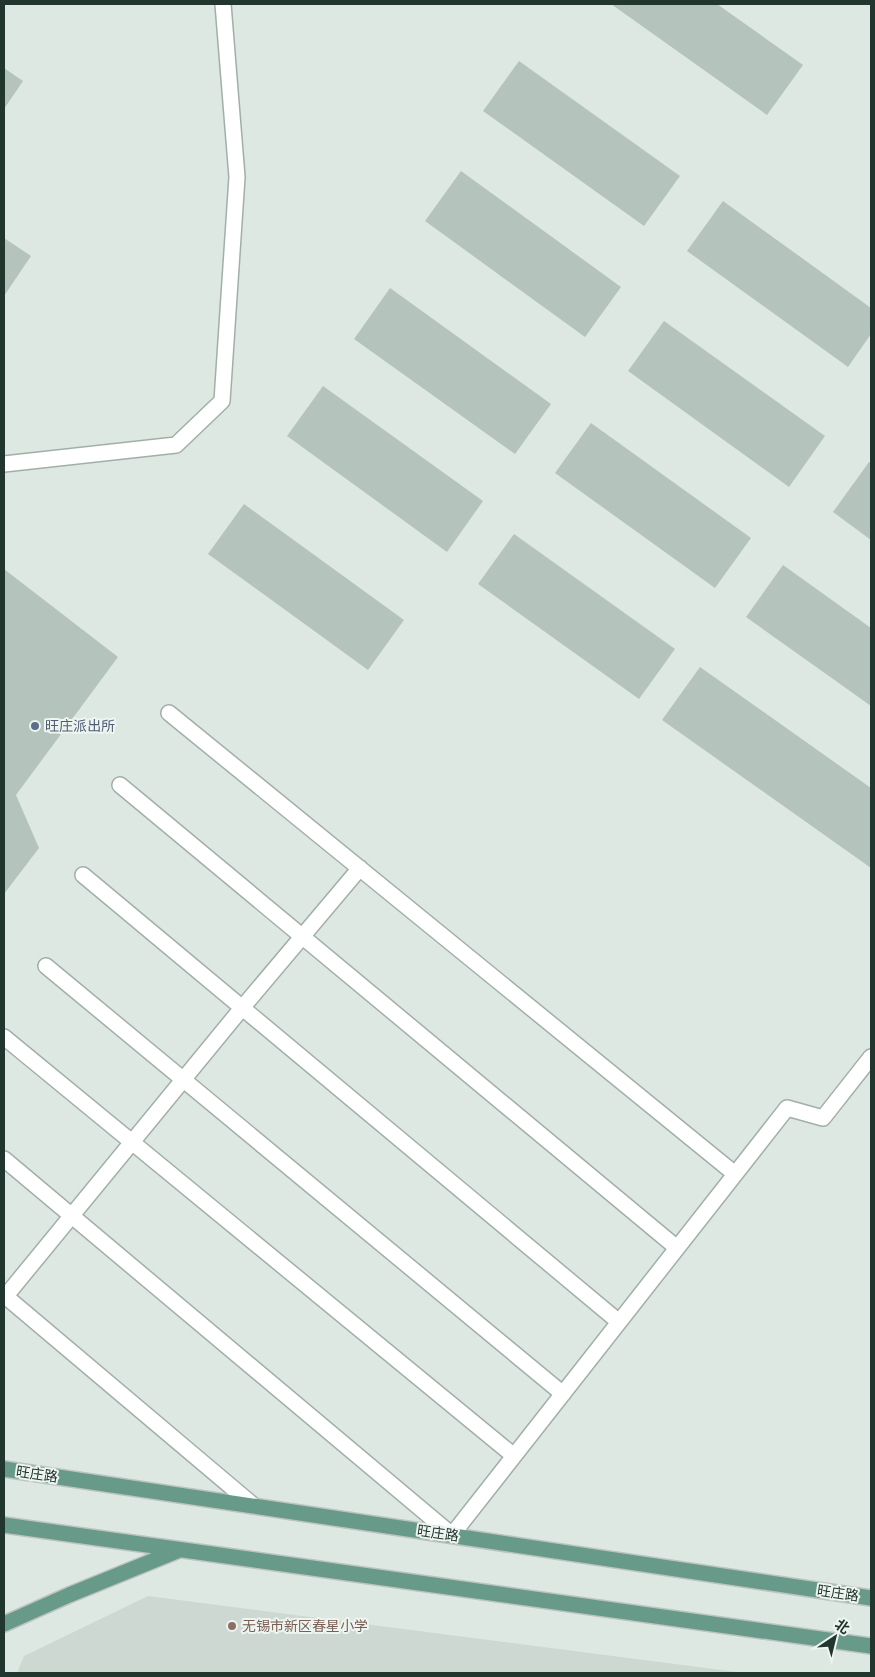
<svg xmlns="http://www.w3.org/2000/svg" width="875" height="1677" font-family="Lato,'Noto Sans SC',sans-serif">
	<style>
		.built { fill: #cdd8d2 }
		.building { fill: #b4c3bc }
		.lines { fill: none; stroke-linecap: round; stroke-linejoin: round }
		.minor-casing { stroke: #a2afa9; stroke-width: 18 }
		.major-casing { stroke: #bcc3c1; stroke-width: 18 }
		.minor { stroke: #fff; stroke-width: 15 }
		.major { stroke: #679a89; stroke-width: 15 }
		.service-dot { fill: #5c6f8a; stroke: #eef5f1; stroke-width: 2 }
		.education-dot { fill: #8d6e63; stroke: #eef5f1; stroke-width: 2 }
		.labels { text-anchor: middle; stroke-width: 4; stroke-linejoin: round; paint-order: stroke }
		.service-label { font-size: 14px; fill: #4e5e75; stroke: #eef5f1; text-anchor: start }
		.street-label { font-size: 14px; fill: #21362f; stroke: #eef5f1 }
		.education-label { font-size: 14px; fill: #785e54; stroke: #eef5f1; text-anchor: start }
	</style>
	<rect width="100%" height="100%" fill="#dee8e3"/>
	<path class="built" d="M148,1596L745,1673H17L24,1656Z"/>
	<path class="building" d="M611,4H717L803,65L767,115Z
		M519,61L680,176L644,226L483,111Z
		M4,68L23,81L4,109Z
		M461,171L621,287L585,337L425,221Z
		M723,201L871,308V334L848,367L687,251Z
		M4,238L31,256L4,296Z
		M390,288L551,404L515,454L354,339Z
		M664,321L825,436L789,487L628,371Z
		M323,386L483,501L447,552L287,436Z
		M591,423L751,538L715,588L555,473Z
		M869,462L871,463V540L833,512Z
		M244,504L404,620L368,670L208,554Z
		M514,534L675,649L639,699L478,584Z
		M783,565L871,628V706L746,617Z
		M4,569L118,657L16,795L39,848L4,894Z
		M700,667L871,788V868L662,720Z"/>
	<g class="lines">
		<g class="minor-casing">
			<path id="minor" d="M4,464L176,445L222,401L237,177L223,4
				M169,713L735,1174
				M120,785L677,1248
				M83,875L619,1322
				M46,966L563,1394
				M4,1037L514,1456
				M4,1159L452,1535L787,1108L823,1118L871,1057
				M4,1295L254,1506
				M5,1297L242,1008L360,868"/>
		</g>
		<g class="major-casing">
			<path id="major" d="M4,1469L871,1598
				M4,1525L871,1646
				M4,1624L69,1595L177,1551"/>
		</g>
		<use href="#minor" class="minor"/>
		<use href="#major" class="major"/>
	</g>
	<circle class="service-dot" cx="35" cy="726" r="5"/>
	<circle class="education-dot" cx="232" cy="1626" r="5"/>
	<g class="labels">
		<g class="service-label">
			<text x="45" y="731">旺庄派出所</text>
		</g>
		<g class="street-label">
			<text transform="translate(37 1474) rotate(8)" y="5">旺庄路</text>
			<text transform="translate(438 1533) rotate(8)" y="5">旺庄路</text>
			<text transform="translate(838 1593) rotate(8)" y="5">旺庄路</text>
		</g>
		<g class="education-label">
			<text x="242" y="1631">无锡市新区春星小学</text>
		</g>
	</g>
	<rect width="875" height="1677" fill="none" stroke="#21362f" stroke-width="10"/>
	<g transform="translate(835 1637) rotate(35)" stroke="#eef5f1" stroke-width="4" paint-order="stroke">
	<path d="M0-4L9 19L0 12L-9 19Z" fill="#21362f"/>
	<text y="-8" font-size="14" font-weight="bold" text-anchor="middle" fill="#21362f">北</text>
	</g>
</svg>
